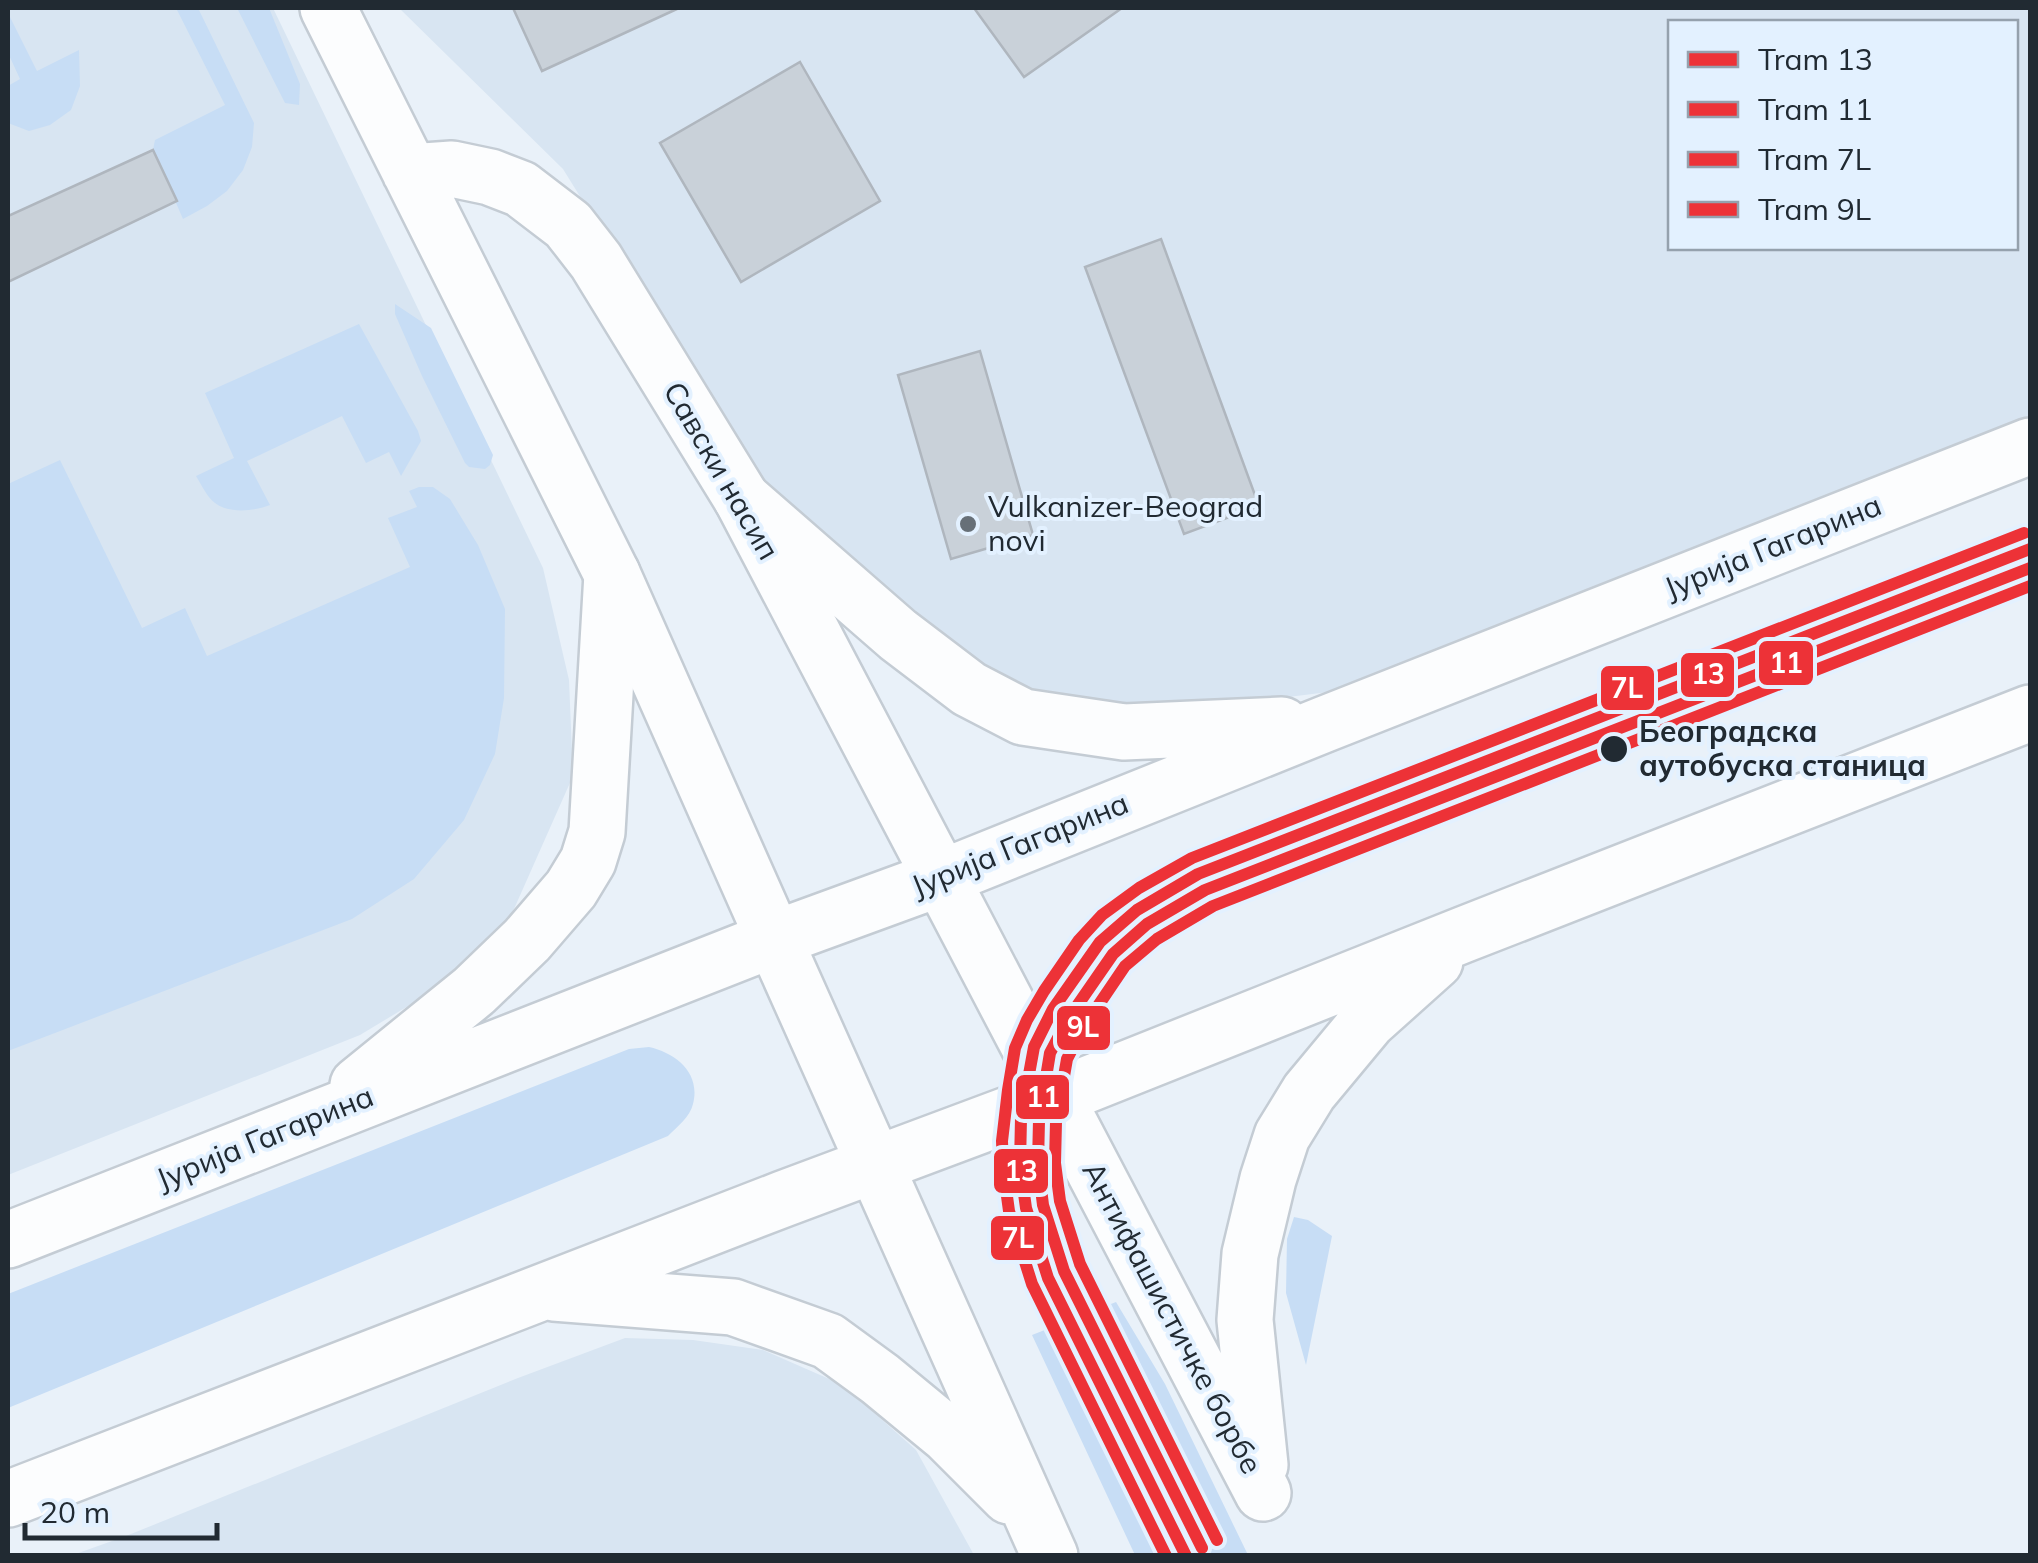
<svg xmlns="http://www.w3.org/2000/svg" width="2038" height="1563" font-family="Mulish,sans-serif">
	<style>
		.built { fill: #d8e5f2; fill-rule: evenodd }
		.green { fill: #c7ddf5 }
		.building { fill: #c9d1d9; stroke: #afb6be; stroke-width: 2.5 }
		.lines { fill: none; stroke-linecap: round; stroke-linejoin: round }
		.street-casing { stroke: #c4ccd4; stroke-width: 60 }
		.secondary-casing { stroke: #c4ccd4; stroke-width: 60 }
		.street { stroke: #fcfdfe; stroke-width: 55 }
		.secondary { stroke: #fcfdfe; stroke-width: 55 }
		.tram-1-casing { stroke: #e3f1ff; stroke-width: 20 }
		.tram-2-casing { stroke: #e3f1ff; stroke-width: 20 }
		.tram-3-casing { stroke: #e3f1ff; stroke-width: 20 }
		.tram-4-casing { stroke: #e3f1ff; stroke-width: 20 }
		.tram-1 { stroke: #ed3237; stroke-width: 12 }
		.tram-2 { stroke: #ed3237; stroke-width: 12 }
		.tram-3 { stroke: #ed3237; stroke-width: 12 }
		.tram-4 { stroke: #ed3237; stroke-width: 12 }
		.poi-dot { fill: #677078; stroke: #e3f1ff; stroke-width: 4 }
		.stop-dot { fill: #212a32; stroke: #e3f1ff; stroke-width: 4 }
		.labels { text-anchor: middle; stroke-width: 8; stroke-linejoin: round; paint-order: stroke }
		.street-label { font-size: 30px; fill: #212a32; stroke: #e3f1ff }
		.poi-label { font-size: 30px; fill: #212a32; stroke: #e3f1ff; text-anchor: start }
		.stop-label { font-size: 30px; font-weight: bold; fill: #212a32; stroke: #e3f1ff; text-anchor: start }
		.line-badge { stroke: #e3f1ff; stroke-width: 4 }
		.badge-label { font-size: 28px; text-anchor: middle; font-weight: bold; fill: #fff }
	</style>
	<rect width="100%" height="100%" fill="#e9f1f9"/>
	<path class="built" d="M8,8H273L543,568L569,680L573,776L510,918L438,988L360,1035L8,1175Z
		M399,8H2030V427L1385,685L1125,717L1021,692L904,620L760,487L563,169ZM1670,22H2016V248H1670Z
		M625,1338L693,1340L763,1350L843,1385L916,1450L974,1555L70,1556L126,1536L518,1378Z"/>
	<path class="green" d="M176,8H198L254,123L252,147L243,170L227,191L207,206L183,219L153,150L155,140L225,105Z
		M237,8H269L300,84L299,105L285,103Z
		M8,13L37,71L79,50L80,86L71,110L50,125L29,131L8,123V86L20,79L8,53Z
		M395,304L431,328L493,455L490,465L485,469L469,467L465,463L422,376L395,314Z
		M359,324L418,431L421,441L401,476L389,452L366,463L342,416L247,461L270,505C255,511 229,514 215,503C207,497 201,484 196,476L234,458L205,393Z
		M60,460L142,628L185,608L207,656L410,567L388,518L417,507L409,491L419,487H433L450,499L478,545L505,609L504,698L495,754L464,820L414,879L352,919L8,1051V484Z
		M649,1047C676,1053 701,1073 693,1104C690,1117 677,1127 668,1136L8,1408V1294L629,1049Z
		M1294,1217L1308,1220L1332,1236L1306,1365L1286,1293L1287,1239Z
		M1116,1302L1165,1384L1248,1555H1135L1032,1335Z"/>
	<path class="building" d="M513,8H679L542,71Z
		M974,8H1122L1024,77Z
		M800,62L880,201L741,282L660,143Z
		M153,150L177,201L8,282V216Z
		M1161,239L1259,506L1184,534L1085,267Z
		M980,351L1033,535L951,559L898,375Z"/>
	<g class="lines">
		<g class="street-casing">
			<path id="street" d="M328,8L612,574L774,939
				M410,172L452,169L490,177L521,189L568,225L596,261L742,499L941,878"/>
		</g>
		<g class="secondary-casing">
			<path id="secondary" d="M742,499L898,635L969,689L1023,717L1124,732L1282,725
				M941,878L1263,1493
				M774,939L1050,1556
				M358,1085L474,991L527,940L571,889L588,861L597,832L612,574
				M8,1240L774,939L941,878L1325,724L2030,446
				M554,1293L733,1307L828,1341L880,1379L948,1435L1009,1496
				M1260,1465L1245,1320L1250,1254L1268,1179L1282,1136L1309,1092L1368,1021L1435,961
				M8,1499L783,1199L1056,1097L1465,934L2030,713"/>
		</g>
		<use href="#street" class="street"/>
		<use href="#secondary" class="secondary"/>
		<g class="tram-1-casing">
			<path id="tram-1" d="M1186,1556L1048,1278L1026,1208L1020,1165L1021,1118L1034,1047L1053,1009L1100,942L1137,910L1198,874L2030,549"/>
		</g>
		<g class="tram-2-casing">
			<path id="tram-2" d="M1202,1548L1064,1271L1043,1205L1038,1164L1039,1120L1050,1053L1068,1019L1113,954L1147,924L1205,890L2030,568"/>
		</g>
		<g class="tram-3-casing">
			<path id="tram-3" d="M1166,1556L1032,1284L1009,1211L1003,1167L1002,1141L1008,1090L1015,1048L1027,1020L1044,991L1079,940L1102,915L1139,888L1192,858L2024,533"/>
		</g>
		<g class="tram-4-casing">
			<path id="tram-4" d="M1217,1540L1080,1264L1060,1201L1055,1163L1056,1122L1067,1059L1083,1028L1125,966L1157,939L1213,906L2030,586"/>
		</g>
		<use href="#tram-1" class="tram-1"/>
		<use href="#tram-2" class="tram-2"/>
		<use href="#tram-3" class="tram-3"/>
		<use href="#tram-4" class="tram-4"/>
	</g>
	<circle class="poi-dot" cx="968" cy="524" r="10"/>
	<circle class="stop-dot" cx="1614" cy="749" r="15"/>
	<g class="labels">
		<g class="street-label">
			<text transform="translate(721 471) rotate(60)" y="10">Савски насип</text>
			<text transform="translate(1773 547) rotate(-22)" y="10">Јурија Гагарина</text>
			<text transform="translate(1020 845) rotate(-22)" y="10">Јурија Гагарина</text>
			<text transform="translate(265 1138) rotate(-22)" y="10">Јурија Гагарина</text>
			<text transform="translate(1172 1318) rotate(62)" y="10">Антифашистичке борбе</text>
		</g>
		<g class="poi-label">
			<text x="988" y="517">Vulkanizer-Beograd<tspan x="988" dy="34">novi</tspan></text>
		</g>
		<g class="stop-label">
			<text x="1639" y="742">Београдска<tspan x="1639" dy="34">аутобуска станица</tspan></text>
		</g>
	</g>
	<g class="line-badge">
		<rect x="1757" y="639" width="58" height="48" rx="10" fill="#ed3237"/>
		<rect x="1679" y="651" width="57" height="48" rx="10" fill="#ed3237"/>
		<rect x="1599" y="664" width="57" height="48" rx="10" fill="#ed3237"/>
		<rect x="1055" y="1004" width="57" height="48" rx="10" fill="#ed3237"/>
		<rect x="1014" y="1073" width="57" height="48" rx="10" fill="#ed3237"/>
		<rect x="992" y="1147" width="58" height="48" rx="10" fill="#ed3237"/>
		<rect x="989" y="1214" width="57" height="48" rx="10" fill="#ed3237"/>
	</g>
	<g class="badge-label">
		<text x="1786" y="673">11</text>
		<text x="1708" y="684">13</text>
		<text x="1627" y="698">7L</text>
		<text x="1083" y="1037">9L</text>
		<text x="1043" y="1107">11</text>
		<text x="1021" y="1181">13</text>
		<text x="1018" y="1248">7L</text>
	</g>
	<rect width="2038" height="1563" fill="none" stroke="#212a32" stroke-width="20"/>
	<rect x="1668" y="20" width="350" height="230" fill="#e3f1ff" stroke="#95a1ad" stroke-width="2.5"/>
	<rect x="1688" y="52" width="50" height="15" fill="#ed3237" stroke="#95a1ad" stroke-width="2.5"/>
	<text x="1758" y="70" font-size="30" fill="#212a32">Tram 13</text>
	<rect x="1688" y="102" width="50" height="15" fill="#ed3237" stroke="#95a1ad" stroke-width="2.5"/>
	<text x="1758" y="120" font-size="30" fill="#212a32">Tram 11</text>
	<rect x="1688" y="152" width="50" height="15" fill="#ed3237" stroke="#95a1ad" stroke-width="2.5"/>
	<text x="1758" y="170" font-size="30" fill="#212a32">Tram 7L</text>
	<rect x="1688" y="202" width="50" height="15" fill="#ed3237" stroke="#95a1ad" stroke-width="2.5"/>
	<text x="1758" y="220" font-size="30" fill="#212a32">Tram 9L</text>
	<path d="M25 1523v15h192v-15" fill="none" stroke="#212a32" stroke-width="5"/>
	<text x="40" y="1523" font-size="30" fill="#212a32" stroke="#e3f1ff" stroke-width="8" paint-order="stroke">20 m</text>
</svg>
